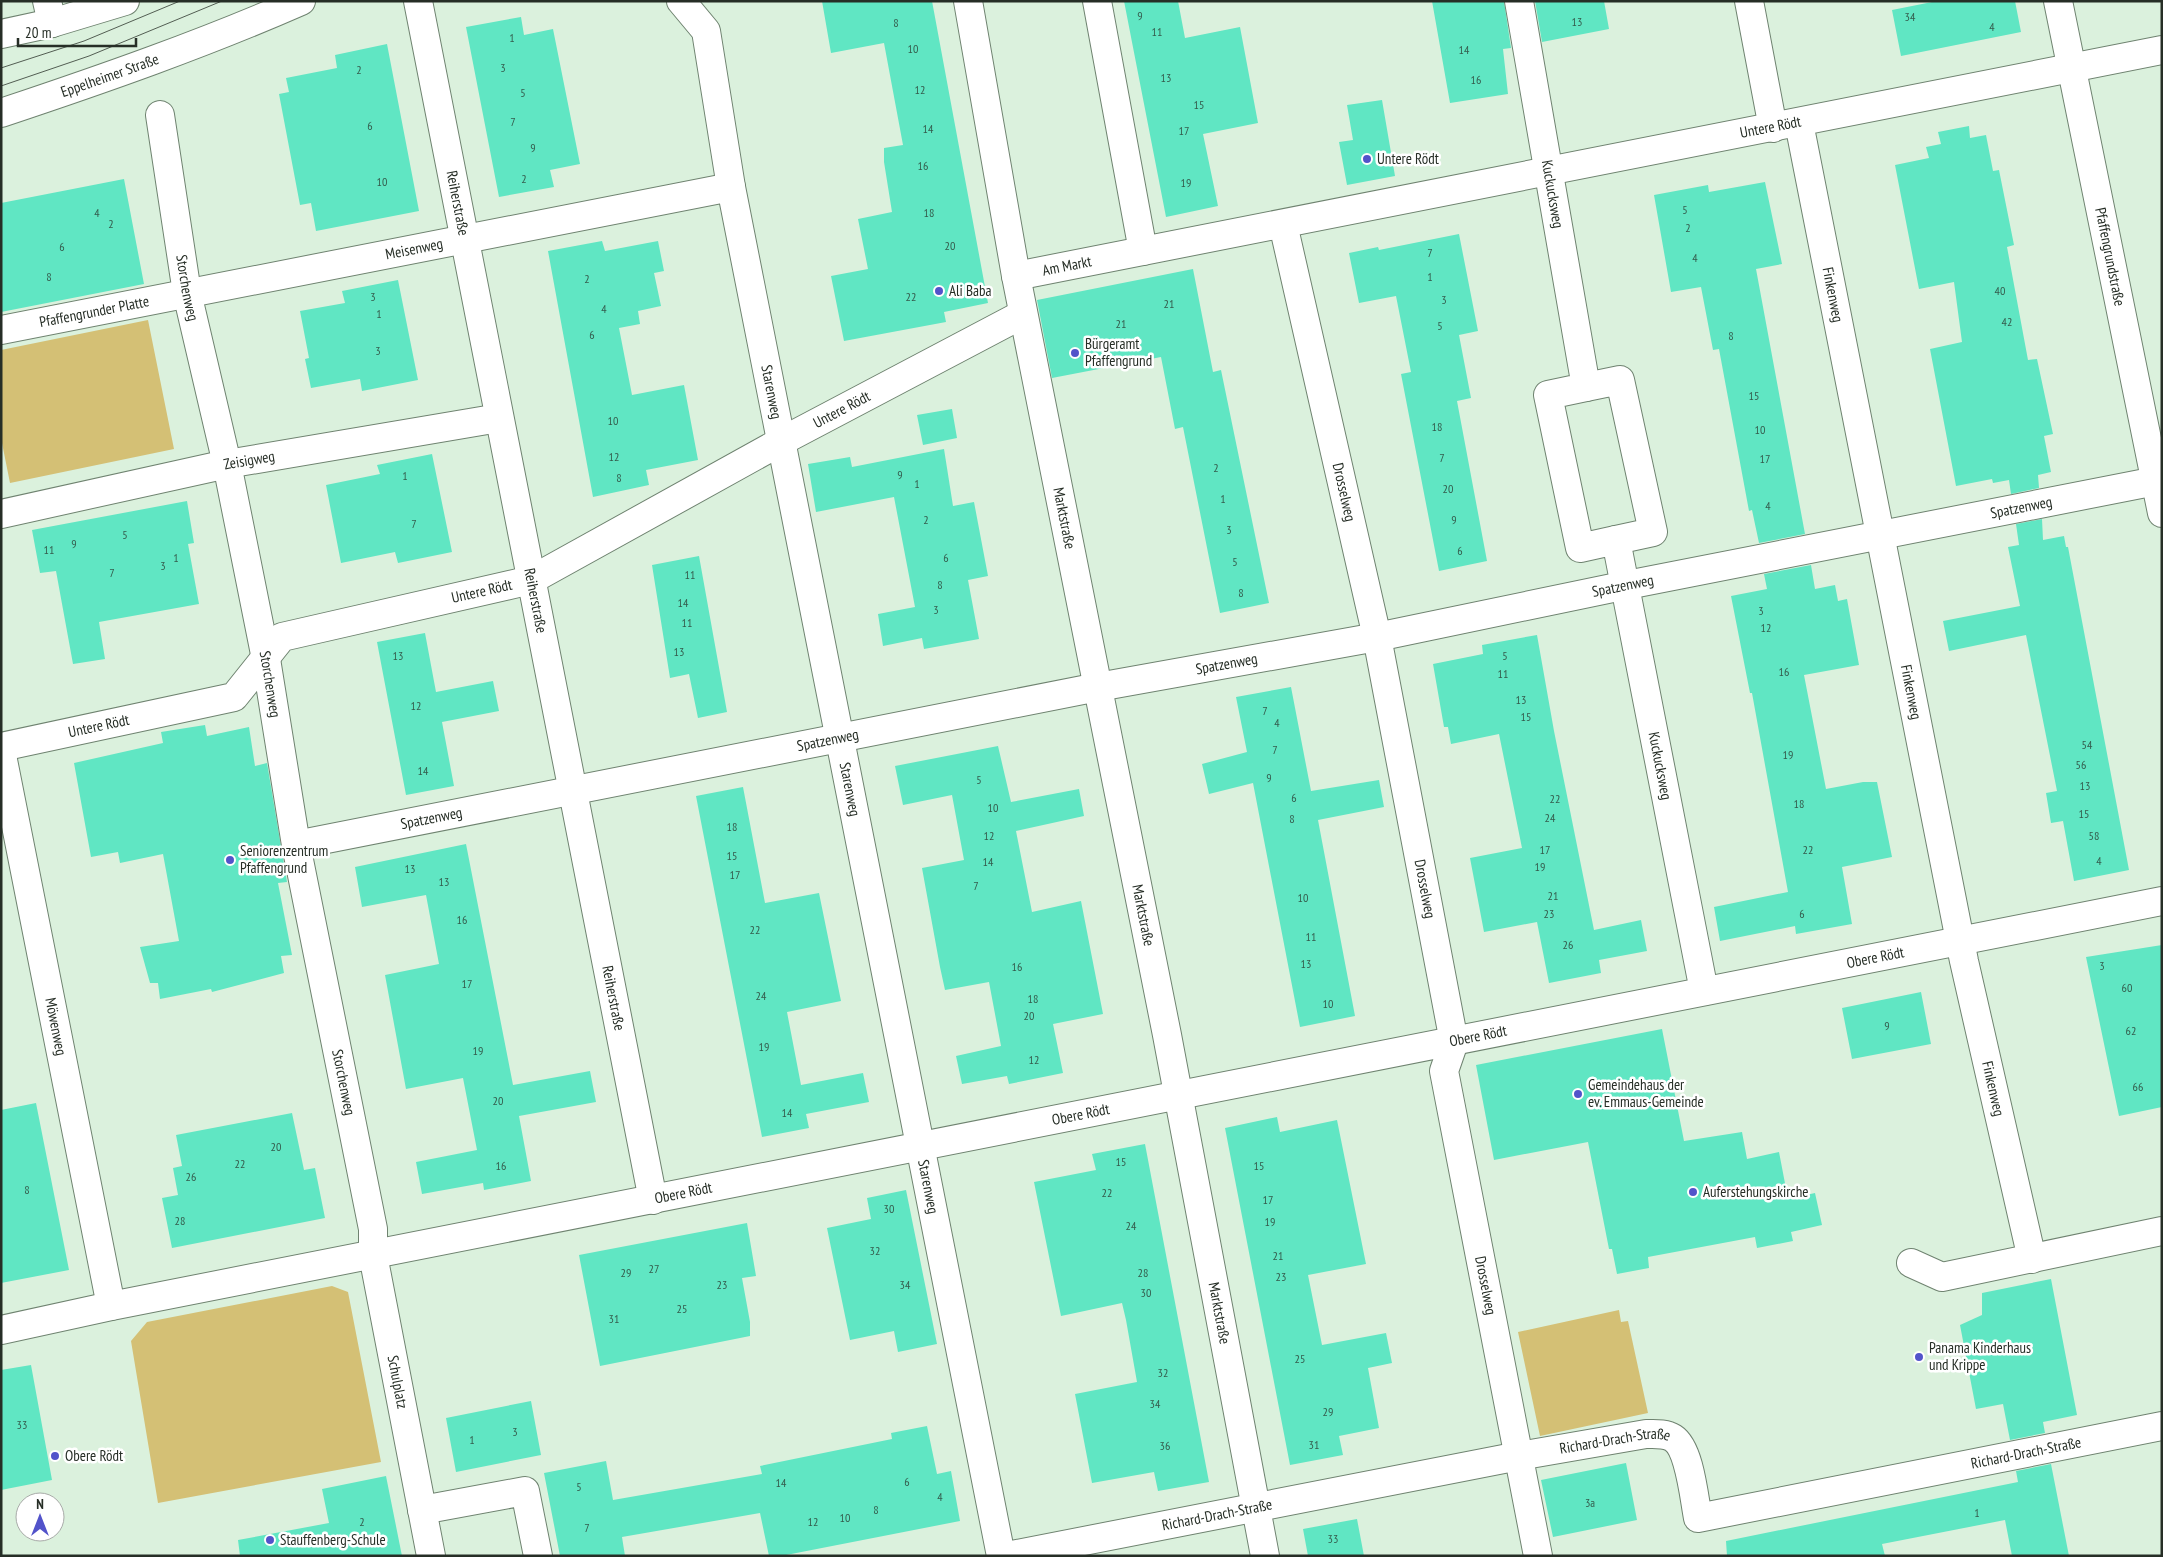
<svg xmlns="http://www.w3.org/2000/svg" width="2163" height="1557" font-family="'PT Sans Narrow',sans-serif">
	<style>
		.green { fill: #d4c075 }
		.building { fill: #60e6c3 }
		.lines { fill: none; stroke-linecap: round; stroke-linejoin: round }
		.minor-casing { stroke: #6f8370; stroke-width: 30 }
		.major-casing { stroke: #6f8370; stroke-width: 30 }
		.minor { stroke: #fff; stroke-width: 28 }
		.major { stroke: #fff; stroke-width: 28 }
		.tram { stroke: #525d52; stroke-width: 1 }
		.poi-dot { fill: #5253ca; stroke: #fff; stroke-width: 2 }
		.labels { text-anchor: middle; stroke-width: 5; stroke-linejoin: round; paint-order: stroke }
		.number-label { font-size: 12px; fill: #345c4d }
		.street-label { font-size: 15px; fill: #262e26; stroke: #fff }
		.poi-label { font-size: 15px; fill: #262e26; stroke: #fff; text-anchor: start }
	</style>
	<rect width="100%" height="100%" fill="#dbf1dd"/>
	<path class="green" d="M148,320L174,449L10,483L1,438V350Z
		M332,1286L348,1292L381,1462L158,1503L131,1341L147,1322Z
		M1619,1310L1621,1322L1628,1321L1648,1413L1540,1436L1518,1332Z"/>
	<path class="building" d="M822,1H932L988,303L944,312L946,322L844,341L831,276L868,269L858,219L892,212L884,162V148L903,145L884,43L831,53Z
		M1124,1H1178L1185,38L1240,27L1258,123L1203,134L1218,206L1166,217Z
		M1432,1H1504L1511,48L1503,49L1508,94L1450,103Z
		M1535,1H1604L1609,29L1542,42Z
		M1937,1H2015L2021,32L1901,56L1892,10Z
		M521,17L524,35L553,29L580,164L550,170L554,187L499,197L466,27Z
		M387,44L419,211L316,231L311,203L300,205L279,94L289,92L286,78L337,68L335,55Z
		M1382,100L1395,176L1347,185L1339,142L1353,140L1347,105Z
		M1969,126L1970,138L1986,135L1993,171L1999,170L2014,245L2007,247L2028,360L2037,359L2053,434L2044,436L2051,472L2038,475L2039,488L2011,494L2009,480L1993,483L1992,479L1956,486L1930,349L1962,342L1954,282L1919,289L1895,165L1929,158L1926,147L1941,144L1938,132Z
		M124,179L144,284L1,312V203Z
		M1765,182L1782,264L1756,269L1805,534L1759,543L1752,510L1749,511L1719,349L1713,350L1701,287L1671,292L1654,195L1708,185L1709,192Z
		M1459,234L1478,331L1459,335L1471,398L1457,401L1487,561L1439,571L1401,374L1411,372L1396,296L1359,303L1349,253L1378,247L1379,250Z
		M602,241L605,251L658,241L664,271L654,273L661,306L638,311L640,324L619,328L632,395L684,385L698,460L646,470L649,485L593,497L548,251Z
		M1193,269L1213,372L1221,370L1269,603L1220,613L1183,427L1175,429L1161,357L1052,378L1037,300Z
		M398,280L418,380L362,391L360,379L311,388L305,359L309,358L300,311L345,303L342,291Z
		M952,409L957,438L923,445L917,415Z
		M944,449L953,506L974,502L988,576L968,580L979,639L924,649L922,638L883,646L878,614L915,607L894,497L816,512L808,464L850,457L852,467Z
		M432,454L452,552L398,563L395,552L341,563L326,485L380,474L377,465Z
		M187,501L194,543L188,544L199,604L99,622L105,659L73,664L56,571L40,573L32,530Z
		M2042,519L2043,540L2064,536L2066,547H2068L2129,870L2074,881L2063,821L2051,823L2046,793L2057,791L2026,635L1949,651L1943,621L2020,606L2008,547L2019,545L2016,524Z
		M699,556L727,712L698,718L689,674L670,678L652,565Z
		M1811,565L1815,589L1835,585L1838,601L1847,599L1859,665L1804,675L1826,789L1863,782H1877L1892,857L1842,867L1852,924L1796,934L1795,926L1720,941L1714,907L1788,892L1752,693H1750L1731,596L1767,589L1764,574Z
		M425,633L436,692L493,681L499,711L442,722L454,786L406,795L377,642Z
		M1537,635L1554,731L1594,930L1641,920L1647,951L1599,960L1601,973L1549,983L1537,922L1484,932L1470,858L1522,848L1499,734L1451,744L1448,727H1444L1433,664L1483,654L1482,645Z
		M1291,687L1311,791L1379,780L1384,807L1318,820L1355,1016L1300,1027L1253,783L1209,794L1202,764L1247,752L1236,697Z
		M205,725L207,736L249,727L255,766L267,763L287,882L278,883L292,955L281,956L284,973L212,992L211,989L160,999L158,983H150L140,947L179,941L163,854L120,863L118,852L91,857L74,763L163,743L161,732Z
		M998,746L1011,802L1079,789L1084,816L1016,831L1032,912L1081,901L1103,1014L1053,1024L1063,1073L1009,1084L1007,1076L962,1084L956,1056L1001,1046L989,982L945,990L940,967L922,868L964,860L952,795L903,805L895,766Z
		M743,787L765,903L819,893L841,1001L787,1012L801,1085L863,1073L869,1102L806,1114L809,1128L762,1137L696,796Z
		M466,844L513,1085L590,1071L596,1102L519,1116L531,1181L484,1190L483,1183L422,1194L416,1162L477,1150L463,1078L406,1089L385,975L439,964L426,895L362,907L355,867Z
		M2162,945V1107L2119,1116L2086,957Z
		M1921,992L1931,1044L1852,1059L1842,1008Z
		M1662,1029L1684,1141L1742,1132L1747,1159L1779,1152L1788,1199L1815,1193L1822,1225L1791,1232L1793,1241L1757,1248L1755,1237L1648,1257L1649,1268L1617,1274L1612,1249H1609L1588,1142L1494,1160L1476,1065Z
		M36,1103L69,1270L1,1283V1110Z
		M292,1113L304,1170L315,1168L325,1218L172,1248L162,1198L178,1195L173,1168L182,1166L176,1135Z
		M1277,1117L1280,1132L1337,1120L1366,1264L1308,1275L1322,1345L1386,1333L1392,1363L1368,1368L1379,1428L1339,1436L1343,1455L1290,1465L1225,1128Z
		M1145,1144L1209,1482L1158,1491L1154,1472L1092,1483L1075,1394L1137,1382L1126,1320L1122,1303L1061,1316L1034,1182L1096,1170L1092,1154Z
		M906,1190L937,1344L898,1352L894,1331L850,1340L827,1228L871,1219L867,1198Z
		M747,1223L756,1276L742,1278L750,1322V1336L600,1366L579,1255Z
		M2051,1279L2077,1415L2043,1422L2045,1433L2010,1440L2003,1404L1976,1409L1960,1325L1982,1315V1293Z
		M31,1365L52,1480L1,1490V1370Z
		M531,1401L541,1455L456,1472L446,1418Z
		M927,1426L937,1474L951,1471L960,1521L781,1556H769L760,1513L622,1537L625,1556H560L544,1473L606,1461L613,1500L762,1474L760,1466L892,1439L891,1433Z
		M1626,1463L1637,1520L1553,1537L1541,1480Z
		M2051,1464L2069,1556H2012L2005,1520L1882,1544L1885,1556H1727L1726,1541L2018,1482L2016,1471Z
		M386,1476L402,1556H240L238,1540L329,1523L322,1489Z
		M1357,1519L1364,1556H1308L1303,1529Z"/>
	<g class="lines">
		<g class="minor-casing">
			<g id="minor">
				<path d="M47,1L52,23"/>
				<path id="s1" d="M418,1L653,1200"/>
				<path id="s2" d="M681,1L706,31L731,187L1001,1556"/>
				<path id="s3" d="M968,1L1016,276L1167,1035L1265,1556"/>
				<path d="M1097,1L1143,251"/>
				<path id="s4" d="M1519,1L1586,387L1548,395L1580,548L1616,540L1704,991"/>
				<path d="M1749,1L1773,128"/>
				<path id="s5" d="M2058,1L2162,513"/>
				<path id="s6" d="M160,115L187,293L227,464L266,659L296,845L373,1229V1255L431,1556"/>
				<path id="s7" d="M1799,123L1964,961L2032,1259"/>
				<path id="s8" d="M1283,224L1377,637L1454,1042L1444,1071L1538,1556"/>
				<path id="s9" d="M1016,276L2162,50"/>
				<path id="s10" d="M1,330L731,187"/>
				<path d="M1586,387L1620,380L1653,532L1616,540"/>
				<path id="s11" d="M1,514L227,464L499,418"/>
				<path id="s12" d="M1,747L234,697L282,637L531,580L782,441L1023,314"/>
				<path id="s13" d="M1,750L111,1306"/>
				<path id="s14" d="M296,845L1098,687L1377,637L1627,585L2156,481"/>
				<path d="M1911,1263L1942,1277L2162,1231"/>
				<path id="s15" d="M1,1330L111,1306L2162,901"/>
				<path d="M422,1510L525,1491L538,1556"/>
				<path id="s16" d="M1007,1556L1519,1456L1646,1434C1655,1434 1665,1433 1673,1438C1690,1449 1694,1498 1698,1518L2162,1426"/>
			</g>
		</g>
		<g class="major-casing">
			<g id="major">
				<path d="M1,34L52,23L125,1"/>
				<path id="s17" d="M1,113C103,79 203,44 301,1"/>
			</g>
		</g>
		<use href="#minor" class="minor"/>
		<use href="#major" class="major"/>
		<path class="tram" d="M1,68L84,41L180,1
			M1,86L89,56L222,1"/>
	</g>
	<g class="poi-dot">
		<circle cx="1367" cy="159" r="5"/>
		<circle cx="939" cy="291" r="5"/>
		<circle cx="1075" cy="353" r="5"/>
		<circle cx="230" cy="860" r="5"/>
		<circle cx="1578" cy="1094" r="5"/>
		<circle cx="1693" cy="1192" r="5"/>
		<circle cx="1919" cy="1357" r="5"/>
		<circle cx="55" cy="1456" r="5"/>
		<circle cx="270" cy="1540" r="5"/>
	</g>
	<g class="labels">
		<g class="number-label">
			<text x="1140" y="20">9</text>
			<text x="1910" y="21">34</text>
			<text x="1577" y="26">13</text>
			<text x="896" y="27">8</text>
			<text x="1992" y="31">4</text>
			<text x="1157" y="36">11</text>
			<text x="512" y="42">1</text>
			<text x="913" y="53">10</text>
			<text x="1464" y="54">14</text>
			<text x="503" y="72">3</text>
			<text x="359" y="74">2</text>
			<text x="1166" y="82">13</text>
			<text x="1476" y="84">16</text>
			<text x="920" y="94">12</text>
			<text x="523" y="97">5</text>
			<text x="1199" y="109">15</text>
			<text x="513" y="126">7</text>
			<text x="370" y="130">6</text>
			<text x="928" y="133">14</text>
			<text x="1184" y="135">17</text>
			<text x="533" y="152">9</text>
			<text x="923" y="170">16</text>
			<text x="524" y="183">2</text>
			<text x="382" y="186">10</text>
			<text x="1186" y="187">19</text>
			<text x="1685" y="214">5</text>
			<text x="97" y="217">4</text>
			<text x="929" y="217">18</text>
			<text x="111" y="228">2</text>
			<text x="1688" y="232">2</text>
			<text x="950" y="250">20</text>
			<text x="62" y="251">6</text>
			<text x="1430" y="257">7</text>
			<text x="1695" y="262">4</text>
			<text x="49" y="281">8</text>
			<text x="1430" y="281">1</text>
			<text x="587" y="283">2</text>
			<text x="2000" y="295">40</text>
			<text x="373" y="301">3</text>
			<text x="911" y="301">22</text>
			<text x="1444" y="304">3</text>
			<text x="1169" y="308">21</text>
			<text x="604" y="313">4</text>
			<text x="379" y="318">1</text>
			<text x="2007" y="326">42</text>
			<text x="1121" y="328">21</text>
			<text x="1440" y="330">5</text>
			<text x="592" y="339">6</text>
			<text x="1731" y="340">8</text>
			<text x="378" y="355">3</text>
			<text x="1754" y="400">15</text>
			<text x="613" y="425">10</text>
			<text x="1437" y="431">18</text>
			<text x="1760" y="434">10</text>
			<text x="614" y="461">12</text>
			<text x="1442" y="462">7</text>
			<text x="1765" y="463">17</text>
			<text x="1216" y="472">2</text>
			<text x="900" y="479">9</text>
			<text x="405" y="480">1</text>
			<text x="619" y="482">8</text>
			<text x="917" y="488">1</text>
			<text x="1448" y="493">20</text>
			<text x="1223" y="503">1</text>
			<text x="1768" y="510">4</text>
			<text x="926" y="524">2</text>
			<text x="1454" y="524">9</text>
			<text x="414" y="528">7</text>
			<text x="1229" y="534">3</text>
			<text x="125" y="539">5</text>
			<text x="74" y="548">9</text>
			<text x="49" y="554">11</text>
			<text x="1460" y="555">6</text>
			<text x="176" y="562">1</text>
			<text x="946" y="562">6</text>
			<text x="1235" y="566">5</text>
			<text x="163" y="570">3</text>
			<text x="112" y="577">7</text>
			<text x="690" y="579">11</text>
			<text x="940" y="589">8</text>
			<text x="1241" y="597">8</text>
			<text x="683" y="607">14</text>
			<text x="936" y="614">3</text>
			<text x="1761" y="615">3</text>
			<text x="687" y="627">11</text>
			<text x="1766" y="632">12</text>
			<text x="679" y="656">13</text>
			<text x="398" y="660">13</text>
			<text x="1505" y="660">5</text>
			<text x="1784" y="676">16</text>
			<text x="1503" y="678">11</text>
			<text x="1521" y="704">13</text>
			<text x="416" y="710">12</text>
			<text x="1265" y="715">7</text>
			<text x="1526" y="721">15</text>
			<text x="1277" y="727">4</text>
			<text x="2087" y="749">54</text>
			<text x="1275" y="754">7</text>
			<text x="1788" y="759">19</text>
			<text x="2081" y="769">56</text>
			<text x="423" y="775">14</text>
			<text x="1269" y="782">9</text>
			<text x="979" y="784">5</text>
			<text x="2085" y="790">13</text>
			<text x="1294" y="802">6</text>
			<text x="1555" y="803">22</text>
			<text x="1799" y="808">18</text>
			<text x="993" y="812">10</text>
			<text x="2084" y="818">15</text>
			<text x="1550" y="822">24</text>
			<text x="1292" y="823">8</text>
			<text x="732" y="831">18</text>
			<text x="989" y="840">12</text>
			<text x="2094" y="840">58</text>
			<text x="1545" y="854">17</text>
			<text x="1808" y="854">22</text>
			<text x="732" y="860">15</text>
			<text x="2099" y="865">4</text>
			<text x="988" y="866">14</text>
			<text x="1540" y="871">19</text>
			<text x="410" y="873">13</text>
			<text x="735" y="879">17</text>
			<text x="444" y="886">13</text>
			<text x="976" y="890">7</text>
			<text x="1553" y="900">21</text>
			<text x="1303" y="902">10</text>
			<text x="1549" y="918">23</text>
			<text x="1802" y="918">6</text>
			<text x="462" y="924">16</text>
			<text x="755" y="934">22</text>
			<text x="1311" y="941">11</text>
			<text x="1568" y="949">26</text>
			<text x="1306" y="968">13</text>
			<text x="2102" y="970">3</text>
			<text x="1017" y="971">16</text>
			<text x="467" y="988">17</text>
			<text x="2127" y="992">60</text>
			<text x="761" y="1000">24</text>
			<text x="1033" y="1003">18</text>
			<text x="1328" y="1008">10</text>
			<text x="1029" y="1020">20</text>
			<text x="1887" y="1030">9</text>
			<text x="2131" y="1035">62</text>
			<text x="764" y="1051">19</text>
			<text x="478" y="1055">19</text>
			<text x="1034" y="1064">12</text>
			<text x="2138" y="1091">66</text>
			<text x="498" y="1105">20</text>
			<text x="787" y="1117">14</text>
			<text x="276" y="1151">20</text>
			<text x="1121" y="1166">15</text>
			<text x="240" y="1168">22</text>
			<text x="501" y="1170">16</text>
			<text x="1259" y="1170">15</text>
			<text x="191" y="1181">26</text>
			<text x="27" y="1194">8</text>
			<text x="1107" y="1197">22</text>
			<text x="1268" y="1204">17</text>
			<text x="889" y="1213">30</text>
			<text x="180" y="1225">28</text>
			<text x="1270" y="1226">19</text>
			<text x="1131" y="1230">24</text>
			<text x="875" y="1255">32</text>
			<text x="1278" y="1260">21</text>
			<text x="654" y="1273">27</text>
			<text x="626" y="1277">29</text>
			<text x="1143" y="1277">28</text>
			<text x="1281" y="1281">23</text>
			<text x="722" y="1289">23</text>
			<text x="905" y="1289">34</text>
			<text x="1146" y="1297">30</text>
			<text x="682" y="1313">25</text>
			<text x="614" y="1323">31</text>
			<text x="1300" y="1363">25</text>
			<text x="1163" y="1377">32</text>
			<text x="1155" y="1408">34</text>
			<text x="1328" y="1416">29</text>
			<text x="22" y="1429">33</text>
			<text x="515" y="1436">3</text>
			<text x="472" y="1444">1</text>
			<text x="1314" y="1449">31</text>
			<text x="1165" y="1450">36</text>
			<text x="907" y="1486">6</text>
			<text x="781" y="1487">14</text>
			<text x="579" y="1491">5</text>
			<text x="940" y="1501">4</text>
			<text x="1590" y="1507">3a</text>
			<text x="876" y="1514">8</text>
			<text x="1977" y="1517">1</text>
			<text x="845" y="1522">10</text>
			<text x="362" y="1526">2</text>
			<text x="813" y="1526">12</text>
			<text x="587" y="1532">7</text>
			<text x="1333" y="1543">33</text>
		</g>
		<g class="street-label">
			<text dy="5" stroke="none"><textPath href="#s17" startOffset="115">Eppelheimer Straße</textPath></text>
			<text dy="5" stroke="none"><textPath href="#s9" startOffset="769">Untere Rödt</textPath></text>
			<text dy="5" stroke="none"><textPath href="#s4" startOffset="196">Kuckucksweg</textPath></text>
			<text dy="5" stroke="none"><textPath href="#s1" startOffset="206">Reiherstraße</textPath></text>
			<text dy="5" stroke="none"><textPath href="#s10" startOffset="421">Meisenweg</textPath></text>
			<text dy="5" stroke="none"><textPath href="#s5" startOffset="261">Pfaffengrundstraße</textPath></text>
			<text dy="5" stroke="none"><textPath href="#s9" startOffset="52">Am Markt</textPath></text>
			<text dy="5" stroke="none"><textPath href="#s6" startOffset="175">Storchenweg</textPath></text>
			<text dy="5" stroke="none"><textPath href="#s7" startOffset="175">Finkenweg</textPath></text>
			<text dy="5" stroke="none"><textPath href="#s10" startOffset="95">Pfaffengrunder Platte</textPath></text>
			<text dy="5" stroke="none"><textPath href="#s2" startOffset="406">Starenweg</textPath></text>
			<text dy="5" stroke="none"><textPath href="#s12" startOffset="925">Untere Rödt</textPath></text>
			<text dy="5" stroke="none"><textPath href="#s11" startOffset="254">Zeisigweg</textPath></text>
			<text dy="5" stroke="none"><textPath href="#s8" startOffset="275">Drosselweg</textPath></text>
			<text dy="5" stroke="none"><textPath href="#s14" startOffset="1758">Spatzenweg</textPath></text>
			<text dy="5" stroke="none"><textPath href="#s3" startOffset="526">Marktstraße</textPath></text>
			<text dy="5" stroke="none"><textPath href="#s14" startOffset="1352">Spatzenweg</textPath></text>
			<text dy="5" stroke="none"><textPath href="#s12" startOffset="520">Untere Rödt</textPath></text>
			<text dy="5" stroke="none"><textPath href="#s1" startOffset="611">Reiherstraße</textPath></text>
			<text dy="5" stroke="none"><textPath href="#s14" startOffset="948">Spatzenweg</textPath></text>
			<text dy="5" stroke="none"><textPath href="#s6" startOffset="580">Storchenweg</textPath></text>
			<text dy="5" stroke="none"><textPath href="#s7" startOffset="580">Finkenweg</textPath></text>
			<text dy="5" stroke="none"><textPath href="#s12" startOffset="100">Untere Rödt</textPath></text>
			<text dy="5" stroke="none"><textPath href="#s14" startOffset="542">Spatzenweg</textPath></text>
			<text dy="5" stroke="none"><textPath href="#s4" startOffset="854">Kuckucksweg</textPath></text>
			<text dy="5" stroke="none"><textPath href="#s2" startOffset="811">Starenweg</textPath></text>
			<text dy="5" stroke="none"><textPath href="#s14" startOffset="138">Spatzenweg</textPath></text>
			<text dy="5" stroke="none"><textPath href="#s8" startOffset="680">Drosselweg</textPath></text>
			<text dy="5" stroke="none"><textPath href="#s3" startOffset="931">Marktstraße</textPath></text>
			<text dy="5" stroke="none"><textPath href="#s15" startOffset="1911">Obere Rödt</textPath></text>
			<text dy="5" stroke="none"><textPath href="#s1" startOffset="1016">Reiherstraße</textPath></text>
			<text dy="5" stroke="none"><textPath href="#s13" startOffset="282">Möwenweg</textPath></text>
			<text dy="5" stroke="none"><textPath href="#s15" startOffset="1506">Obere Rödt</textPath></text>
			<text dy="5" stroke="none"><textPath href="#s6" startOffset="985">Storchenweg</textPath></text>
			<text dy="5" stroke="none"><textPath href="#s7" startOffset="985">Finkenweg</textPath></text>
			<text dy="5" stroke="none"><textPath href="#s15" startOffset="1101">Obere Rödt</textPath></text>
			<text dy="5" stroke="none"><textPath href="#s2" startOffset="1216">Starenweg</textPath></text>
			<text dy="5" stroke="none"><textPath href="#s15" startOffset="696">Obere Rödt</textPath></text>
			<text dy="5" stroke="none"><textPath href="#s8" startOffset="1085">Drosselweg</textPath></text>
			<text dy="5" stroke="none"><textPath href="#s3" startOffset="1336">Marktstraße</textPath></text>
			<text dy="5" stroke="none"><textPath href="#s6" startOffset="1290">Schulplatz</textPath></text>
			<text dy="5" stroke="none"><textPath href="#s16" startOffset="619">Richard-Drach-Straße</textPath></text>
			<text dy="5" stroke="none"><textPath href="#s16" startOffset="1098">Richard-Drach-Straße</textPath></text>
			<text dy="5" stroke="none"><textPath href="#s16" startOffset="214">Richard-Drach-Straße</textPath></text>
		</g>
		<g class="poi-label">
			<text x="1377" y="164">Untere Rödt</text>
			<text x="949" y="296">Ali Baba</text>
			<text x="1085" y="349">Bürgeramt<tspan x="1085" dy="17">Pfaffengrund</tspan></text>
			<text x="240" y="856">Seniorenzentrum<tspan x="240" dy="17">Pfaffengrund</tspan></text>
			<text x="1588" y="1090">Gemeindehaus der<tspan x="1588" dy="17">ev. Emmaus-Gemeinde</tspan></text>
			<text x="1703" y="1197">Auferstehungskirche</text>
			<text x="1929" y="1353">Panama Kinderhaus<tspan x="1929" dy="17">und Krippe</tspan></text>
			<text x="65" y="1461">Obere Rödt</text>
			<text x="280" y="1545">Stauffenberg-Schule</text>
		</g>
	</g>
	<rect width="2163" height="1557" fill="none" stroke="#262e26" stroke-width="5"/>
	<g transform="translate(40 1517)"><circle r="24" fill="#ffffff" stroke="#a8aba8"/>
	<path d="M0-4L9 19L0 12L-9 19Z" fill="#5253ca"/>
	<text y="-8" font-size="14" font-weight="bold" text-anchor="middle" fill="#262e26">N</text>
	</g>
	<path d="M18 38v8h118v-8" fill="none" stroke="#262e26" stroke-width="2.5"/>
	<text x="25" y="38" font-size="15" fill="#262e26" stroke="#ffffff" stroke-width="4" paint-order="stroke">20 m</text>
</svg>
